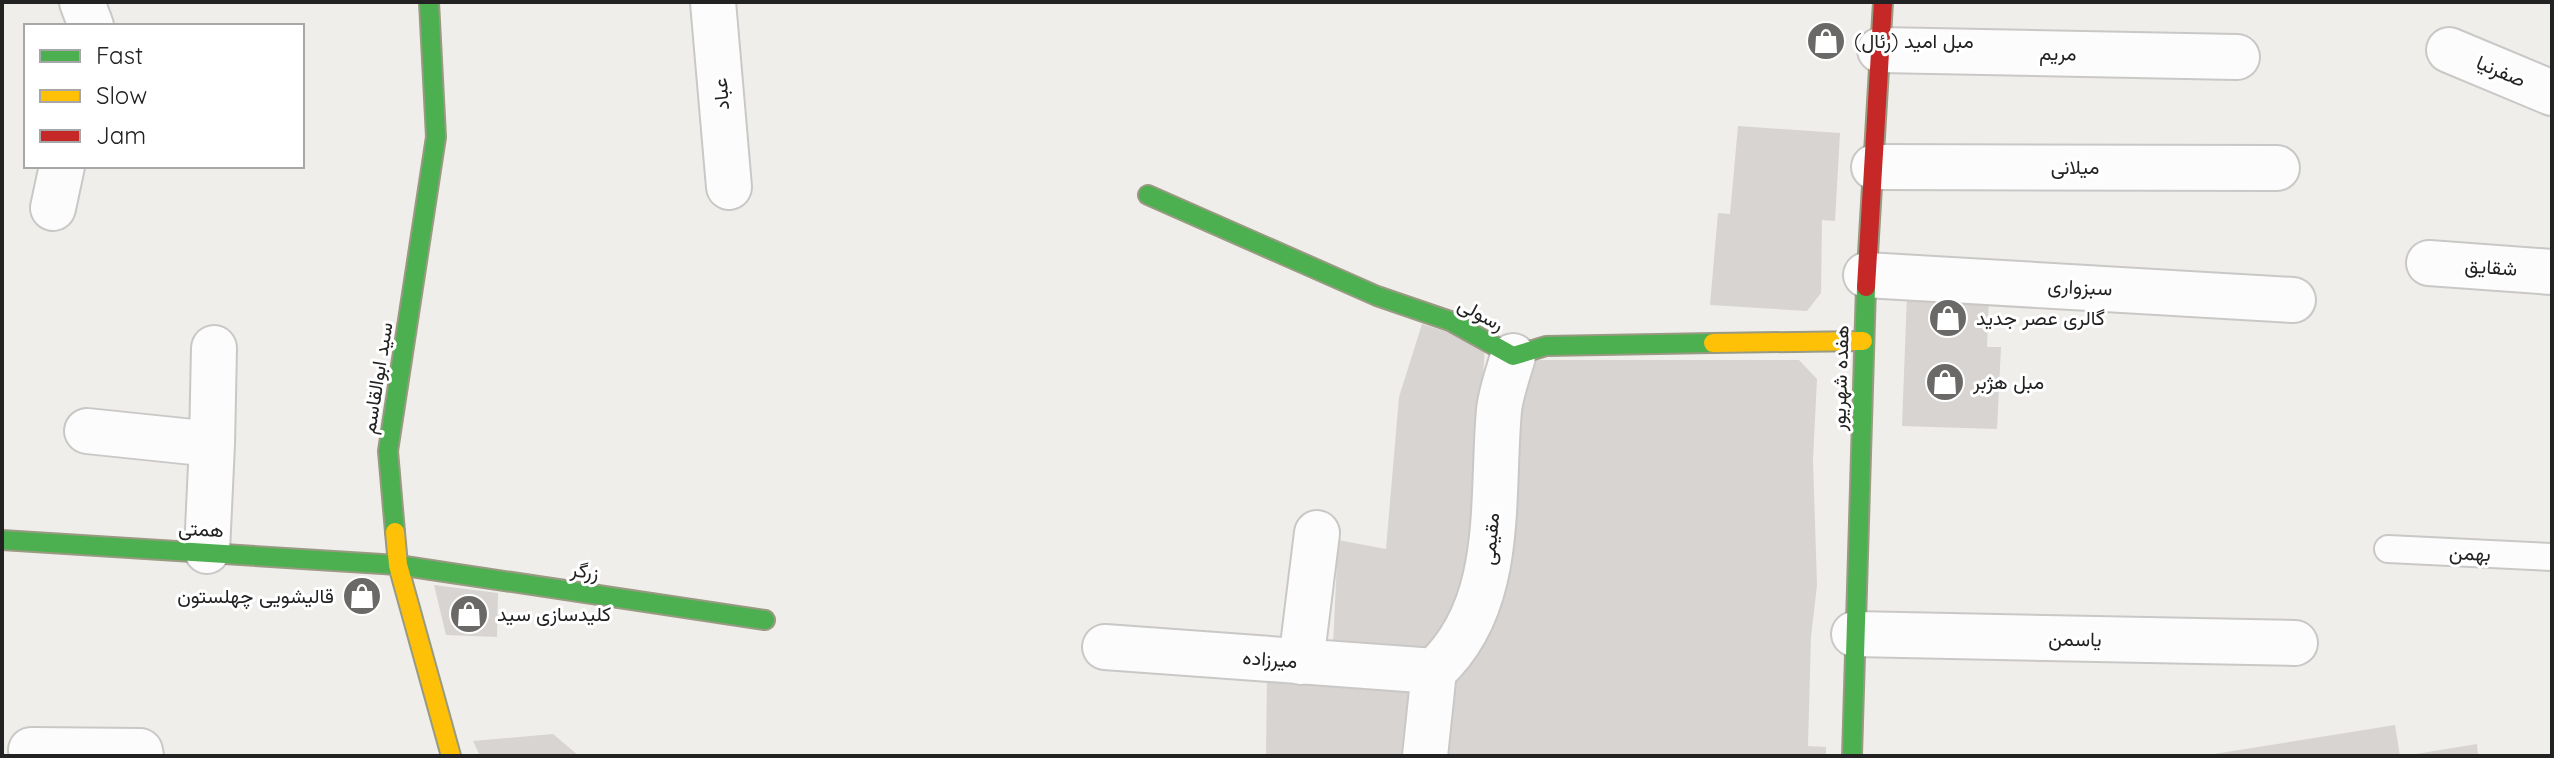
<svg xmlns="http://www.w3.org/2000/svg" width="2554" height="758" font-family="Quicksand,Vazirmatn,sans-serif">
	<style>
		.building { fill: #d7d4d2 }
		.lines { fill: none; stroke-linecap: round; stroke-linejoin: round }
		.lane-casing { stroke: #c9c8c7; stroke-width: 30 }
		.street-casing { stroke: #c9c8c7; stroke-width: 48 }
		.fast-casing { stroke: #999a82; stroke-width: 22 }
		.slow-casing { stroke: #999a82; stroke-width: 22 }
		.jam-casing { stroke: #999a82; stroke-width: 22 }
		.lane { stroke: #fdfcfc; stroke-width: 26 }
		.street { stroke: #fdfcfc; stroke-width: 44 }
		.fast { stroke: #4caf50; stroke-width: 18 }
		.slow { stroke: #ffc107; stroke-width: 18 }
		.jam { stroke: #c62828; stroke-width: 18 }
		.labels { text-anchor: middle; stroke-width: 6; stroke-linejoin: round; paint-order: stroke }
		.poi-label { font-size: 20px; fill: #222; stroke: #fff; text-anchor: start }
		.street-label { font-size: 20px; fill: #222; stroke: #fff }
	</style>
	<rect width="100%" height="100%" fill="#f0eeeb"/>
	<path class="building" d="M1738,126L1840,133L1835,221L1822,220L1821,293L1807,311L1710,305L1718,213L1730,214Z
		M1907,294L1989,297L1987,347H2001L1997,429L1902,426Z
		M1422,324L1485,344L1481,414L1466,558L1475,563L1443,652L1333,645L1338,540L1386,549L1399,397Z
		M1534,360H1799L1817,379L1813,460L1817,585L1811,637L1808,746L1826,747V756H1443L1446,667L1467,668L1488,601L1523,374Z
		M434,585L498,593L497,637L446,635Z
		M1267,675L1411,684L1409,756H1266Z
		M2395,725L2400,756H2214V754Z
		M553,734L579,756H480L473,741Z
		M2477,744L2478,756H2416V754Z"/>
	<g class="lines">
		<g class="lane-casing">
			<path id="lane" d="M2388,549L2552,557"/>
		</g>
		<g class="street-casing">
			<path id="street" d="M82,2L91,26
				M713,2L729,187
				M1880,50L2237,57
				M2449,50L2552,93
				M1874,167L2277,168
				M53,208L62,166
				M2429,263L2552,272
				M1866,275L2293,300
				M87,431L212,444L207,551
				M212,444L214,348
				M1854,634L2295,643
				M1105,647L1434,671
				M1301,662L1317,533
				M31,750L140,751L141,756
				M1425,756L1434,671C1506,605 1491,499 1499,410C1501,392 1508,374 1513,356"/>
		</g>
		<g class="fast-casing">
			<path id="fast" d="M1148,195L1377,296L1450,321L1513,356L1546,346L1713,343
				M395,532L388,451L436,137L429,2
				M2,540L398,565L765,620
				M1852,756L1866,287"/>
		</g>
		<g class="slow-casing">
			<path id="slow" d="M1713,343L1863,341
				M395,532L398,565L451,756"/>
		</g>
		<g class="jam-casing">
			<path id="jam" d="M1866,287L1883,2"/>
		</g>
		<use href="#lane" class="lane"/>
		<use href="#street" class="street"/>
		<use href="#fast" class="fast"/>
		<use href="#slow" class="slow"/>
		<use href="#jam" class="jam"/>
	</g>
	<defs>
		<g id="shop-disc" transform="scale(2)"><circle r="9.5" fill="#6a6968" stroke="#fff"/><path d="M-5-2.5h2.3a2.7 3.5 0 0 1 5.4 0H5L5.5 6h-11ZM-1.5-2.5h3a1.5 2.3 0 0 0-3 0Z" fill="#fff"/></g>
	</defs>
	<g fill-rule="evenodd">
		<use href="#shop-disc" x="1826" y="41"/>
		<use href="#shop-disc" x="1948" y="318"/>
		<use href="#shop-disc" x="1945" y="382"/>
		<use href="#shop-disc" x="362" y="596"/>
		<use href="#shop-disc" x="469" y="614"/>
	</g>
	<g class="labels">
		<g class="poi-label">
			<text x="1854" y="48">مبل امید (رئال)</text>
			<text x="1976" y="325">گالری عصر جدید</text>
			<text x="1973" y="389">مبل هژبر</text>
			<text x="334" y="603" text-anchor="end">قالیشویی چهلستون</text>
			<text x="497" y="621">کلیدسازی سید</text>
		</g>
		<g class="street-label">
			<text transform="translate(2058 53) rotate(1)" y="7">مریم</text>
			<text transform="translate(2501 71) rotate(23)" y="7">صفرنیا</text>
			<text transform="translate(721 94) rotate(-95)" y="7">عباد</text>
			<text x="2075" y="174">میلانی</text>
			<text transform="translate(2491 267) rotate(4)" y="7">شقایق</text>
			<text transform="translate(2080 287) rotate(3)" y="7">سبزواری</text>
			<text transform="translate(1481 314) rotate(28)" y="7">رسولی</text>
			<text transform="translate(377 378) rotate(-81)" y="7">سید ابوالقاسم</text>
			<text transform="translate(1840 378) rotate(-88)" y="7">هفده شهریور</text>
			<text transform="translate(201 529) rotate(3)" y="7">همتی</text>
			<text transform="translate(1490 539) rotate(-85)" y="7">مقیمی</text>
			<text transform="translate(2470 553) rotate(3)" y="7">بهمن</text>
			<text transform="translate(585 571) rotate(9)" y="7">زرگر</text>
			<text transform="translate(2075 639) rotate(1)" y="7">یاسمن</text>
			<text transform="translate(1270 659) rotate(4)" y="7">میرزاده</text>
		</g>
	</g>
	<rect width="2554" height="758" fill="none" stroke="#222222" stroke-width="8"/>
	<rect x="24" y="24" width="280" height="144" fill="#ffffff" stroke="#a7a7a7" stroke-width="2"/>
	<rect x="40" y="50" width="40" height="12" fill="#4caf50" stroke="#a7a7a7" stroke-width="2"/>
	<text x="96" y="64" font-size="24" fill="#222222">Fast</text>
	<rect x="40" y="90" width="40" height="12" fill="#ffc107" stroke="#a7a7a7" stroke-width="2"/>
	<text x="96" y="104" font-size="24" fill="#222222">Slow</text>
	<rect x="40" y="130" width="40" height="12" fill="#c62828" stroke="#a7a7a7" stroke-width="2"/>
	<text x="96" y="144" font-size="24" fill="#222222">Jam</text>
</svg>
